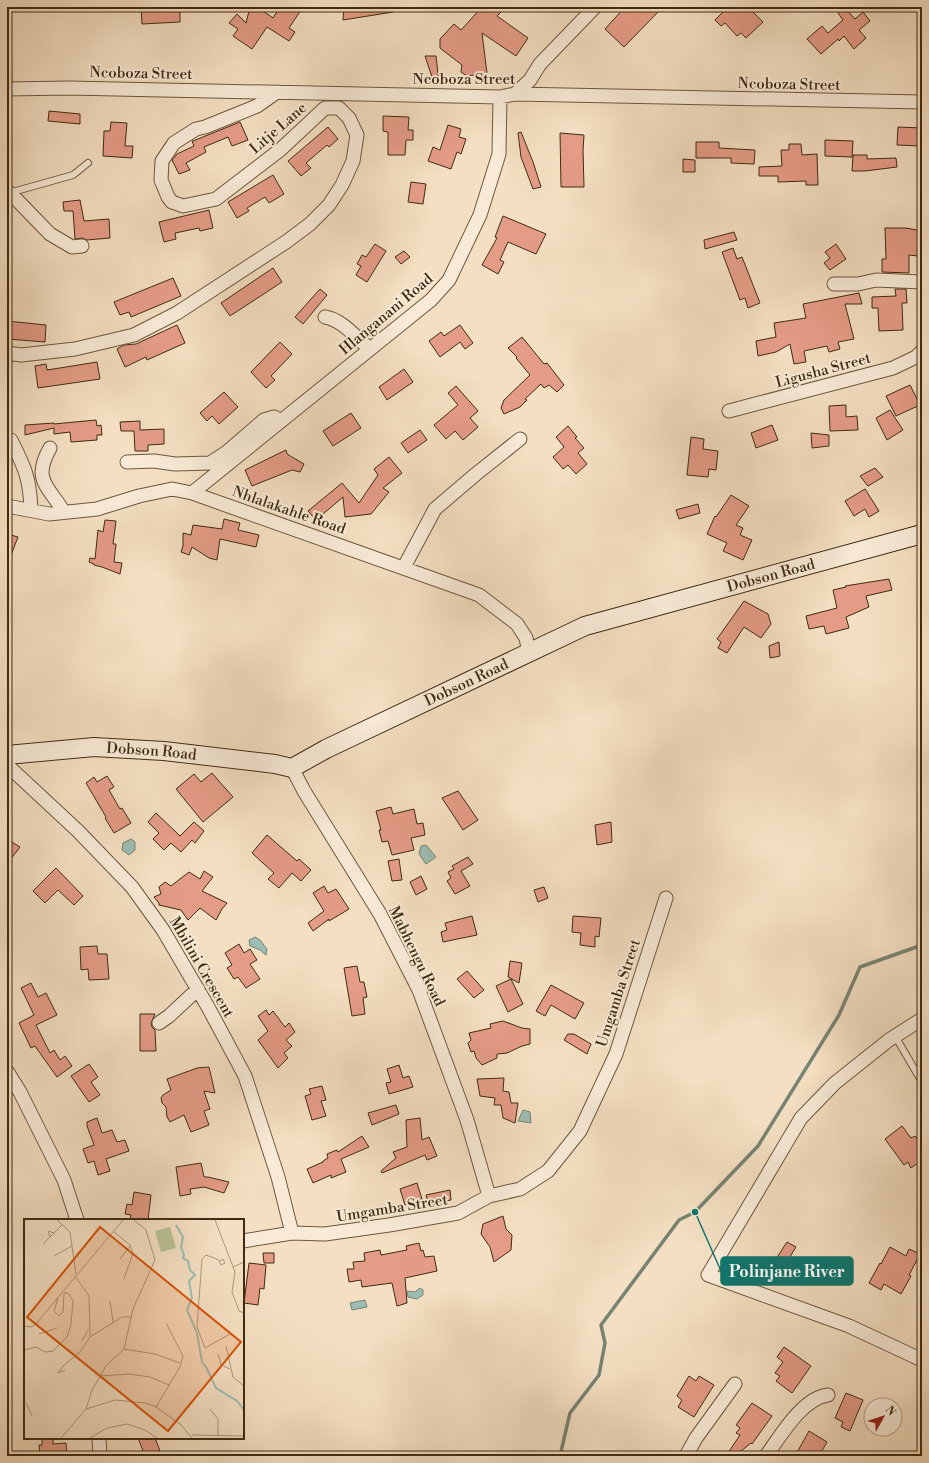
<svg xmlns="http://www.w3.org/2000/svg" width="929" height="1463" font-family="'Libre Bodoni',serif">
	<style>
		.water { fill: #9cbdb4; stroke: #778373 }
		.lines { fill: none; stroke-linecap: round; stroke-linejoin: round }
		.stream { stroke: #778373; stroke-width: 3.5 }
		.building { fill: #e59c87; stroke: #3f2b11 }
		.lane-casing { stroke: #6c583d; stroke-width: 8 }
		.street-casing { stroke: #6c583d; stroke-width: 15 }
		.secondary-casing { stroke: #3f2b11; stroke-width: 20 }
		.lane { stroke: #f8ead7; stroke-width: 6 }
		.street { stroke: #f8ead7; stroke-width: 13 }
		.secondary { stroke: #f8ead7; stroke-width: 18 }
		.labels { text-anchor: middle; stroke-width: 4; stroke-linejoin: round; paint-order: stroke }
		.street-label { font-size: 15px; fill: #3f2b11; stroke: #f8ead7 }
		.inset-river { fill: none; stroke: #9cbdb4; stroke-width: 2 }
		.inset-road { fill: none; stroke: #ac977b; stroke-width: 1 }
		.view { fill: #d7540c; fill-opacity: 0.15; stroke: #d7540c; stroke-width: 2 }
		.inset-edge { fill: none; stroke: #3f2b11; stroke-width: 2 }
		.leader { fill: none; stroke: #0f766e; stroke-width: 1.5 }
		.callout-dot { fill: #0f766e; stroke: #f8ead7; stroke-width: 1.5 }
		.callout { fill: #0f766e; stroke: #0f766e; stroke-width: 1.5 }
		.callout-label { font-size: 16px; text-anchor: middle; font-weight: bold; fill: #fff }
	</style>
	<rect width="100%" height="100%" fill="#f4dfc2"/>
	<filter id="stains"><feTurbulence type="fractalNoise" baseFrequency=".005" numOctaves="4"/><feColorMatrix values="0 0 0 0 .2 0 0 0 0 .09 0 0 0 0 .02 0 0 0 .5 -.17"/></filter>
	<radialGradient id="worn" r=".72"><stop offset=".6" stop-color="#630" stop-opacity="0"/><stop offset="1" stop-color="#630" stop-opacity=".3"/></radialGradient>
	<path class="water" d="M131,839L135,842V850L129,855L122,850L123,843Z
		M426,845L436,857L426,864L419,854L421,846Z
		M255,937L260,940L267,949L266,955L260,950L250,946L249,940Z
		M523,1110L530,1112L531,1123L518,1121Z
		M420,1288L423,1290V1295L417,1299L408,1297L407,1291L415,1292Z
		M365,1300L367,1307L352,1310L350,1303Z"/>
	<g class="lines">
		<path class="stream" d="M560,1456L570,1413L599,1375L605,1343L601,1325L679,1220L695,1212L758,1146L839,1015L860,967L922,945"/>
	</g>
	<path class="building" d="M141,7H180V22L142,24Z
		M250,7H257L273,18L280,7H303L289,28L295,32L289,41L267,27L252,49L233,36L238,29L229,23L237,14L246,23Z
		M344,7H392L393,12L343,20Z
		M482,7H506L497,16L528,38L516,56L482,33L487,73L467,76L461,72L462,65L440,48V39L454,24L461,30Z
		M625,7H652L658,12L624,47L605,29Z
		M728,7H748L763,22L746,38L741,33L737,36L725,23L721,26L715,20Z
		M845,8L855,19L863,12L870,21L859,30L866,38L854,49L844,36L839,41L838,39L821,54L807,39L822,26L828,33L843,20L838,13Z
		M425,56H436L439,82L434,83Z
		M49,111L80,114V124L48,121Z
		M383,116L409,117L408,130H413V140H406L405,155H388V132L383,131Z
		M111,122L127,123L125,146H133L132,158L103,156L104,131H110Z
		M240,122L248,140L232,146L228,137L204,147L206,152L186,163L190,170L179,174L172,160L177,154L194,146L192,141H193Z
		M448,125L461,129L459,137L466,139L461,154L457,152L451,169L428,161L433,147L440,150Z
		M328,127L338,139L329,147L327,145L306,163L311,168L301,176L288,161Z
		M898,127L922,128V146L897,145Z
		M521,132L533,162L541,187L533,189L521,157L518,133Z
		M560,133L584,135L583,150L584,187H561Z
		M825,140L853,141L852,157L825,156Z
		M696,142H719V148L755,150L754,164L731,163V158H696Z
		M789,144H801L802,155L817,154L818,185H806V181L778,182V176H759V167L782,166L781,150H789Z
		M853,155H867V159L896,158L897,167L865,171H852Z
		M683,159L695,160V172H683Z
		M273,175L284,194L269,203L265,197L247,208L249,211L237,218L228,202Z
		M411,182L426,184L423,204L408,202Z
		M80,200L84,221L109,219L110,238L87,240L82,238L75,239L73,211H64L63,202Z
		M209,210L213,228L200,231L199,228L175,233L176,239L164,242L159,222Z
		M503,216L546,234L536,254L508,242L500,260L504,262L498,274L482,265L497,238L495,237Z
		M885,228H906L922,231V251L918,256L909,255V273L882,272V259H886Z
		M734,232L737,240L705,249L704,240Z
		M375,244L386,251L367,282L356,275L361,266L357,264L362,255L366,257Z
		M836,244L846,259L830,270L824,263L830,258L825,252Z
		M733,248L737,259L742,257L760,303L748,308L745,298L740,300L722,252Z
		M404,251L410,257L401,264L395,257Z
		M273,268L282,282L230,316L221,303Z
		M173,278L181,296L131,317L129,312L120,315L114,302Z
		M320,289L327,295L303,324L295,317Z
		M895,289H906L907,303H902L903,330L879,331L878,308H872V297L896,296Z
		M859,293L862,304H845L854,339L838,342L840,349L829,352L827,346L804,351L806,362L794,364L790,344L776,352L758,356L756,341L776,337L774,323L806,318L803,304Z
		M7,321L46,325L45,342L7,339Z
		M177,325L185,343L147,360L146,357L125,367L117,349L124,345L136,344Z
		M460,325L473,343L465,349L460,342L440,357L429,341L441,332L444,336Z
		M522,337L544,364L547,363L564,385L557,392L549,385L544,388L541,384L525,399L527,400L520,407L504,414L501,408L504,400L530,375L516,358L517,357L508,348Z
		M280,342L292,354L271,376L275,380L266,388L251,372Z
		M97,362L100,379L38,388L35,366L46,364L47,370Z
		M404,369L413,382L387,400L379,387Z
		M910,385L920,405L896,416L886,396Z
		M456,386L478,411L470,418L478,427L463,440L455,431L446,439L434,425L458,405L448,393Z
		M224,392L238,407L219,424L212,416L207,421L200,413Z
		M846,405V417L857,416L858,430L830,431L829,406Z
		M890,410L903,430L887,440L876,418Z
		M351,413L361,428L333,446L323,431Z
		M96,420L97,426L101,425L102,435H97V440L71,442L70,432L54,434V428L25,435V425L54,423V424Z
		M140,421V430L164,429V444L148,445V451H135L134,431H121L120,422Z
		M772,425L778,440L756,448L751,433Z
		M568,426L577,437L575,438L584,448L578,453L587,464L576,474L568,465L563,469L553,457L564,447L556,437Z
		M420,430L427,440L408,453L401,443Z
		M811,433L829,435V446L812,448Z
		M691,437L704,439L703,449L718,451L716,470L709,469L708,477L687,475Z
		M286,450L287,454L304,464L300,472L292,470L252,486L245,470Z
		M389,457L402,473L383,488L389,492L371,514L345,517L343,497L316,520L308,511L342,483L359,503L378,475L374,469Z
		M875,468L883,477L868,486L860,476Z
		M865,489L879,511L869,517L865,509L854,516L845,501Z
		M731,495L749,506L736,525L743,528L740,535L752,540L743,560L723,551L727,543L707,534L715,516L716,517Z
		M698,504L700,513L679,519L676,510Z
		M224,519L240,523L238,530L259,535L256,547L220,539L217,560L209,558L192,547L189,555L181,552L183,546V533L191,535L193,525L222,529Z
		M105,520L116,521L113,544H116L114,562L122,563L120,574L102,567L94,565V564L89,562L90,558L95,559L98,530L103,532Z
		M7,534L18,537L8,563H7Z
		M889,579L892,590L866,596L869,607L846,617L849,628L826,634L824,626L809,629L806,616L837,608L833,590L846,587L845,586Z
		M744,601L768,614L771,624L761,638L744,627L727,653L718,648L721,642L717,639Z
		M779,642L780,656L770,658L769,646Z
		M212,773L233,797L203,822L176,789L194,774L201,782Z
		M107,776L114,787L109,790L120,809L122,808L131,823L114,833L105,818L106,817L86,783L94,777L97,782Z
		M458,791L478,820L463,830L442,798Z
		M391,807L393,814L414,809L417,824L423,823L425,835L411,838L414,850L392,855L388,841L382,842L379,830H381L376,811Z
		M156,813L180,836L194,822L204,831L195,843L192,840L181,852L171,843L164,850L153,839L159,833L148,822Z
		M611,822L612,842L597,845L595,825Z
		M267,835L297,861L299,859L311,870L301,881L292,873L279,888L268,879L274,873L252,853Z
		M7,839L20,847L7,864Z
		M468,857L473,864L461,871L470,886L455,894L447,881L451,878L448,872L454,869L452,866Z
		M399,859L402,880L392,881L388,861Z
		M56,868L83,896L74,905L58,890L45,903L33,891Z
		M204,871L213,877L202,891L227,903L222,909L216,920L200,908L188,920L181,910L159,905V903L154,897L161,894L159,887L165,882L171,886L189,872L200,879Z
		M421,876L427,889L416,895L410,882Z
		M324,886L328,893L336,889L349,909L329,921V919L313,931L308,923L324,911L313,893Z
		M544,887L548,898L538,902L534,890Z
		M472,916L477,935L443,942L441,932L447,930L445,923Z
		M573,916L601,918L599,937L595,936V947L580,945L581,933L572,932Z
		M239,944L244,953L250,949L257,960L250,964L260,979L246,988L238,977L234,979L227,968L232,965L225,953Z
		M97,946L98,954H107L109,979L89,980L88,969L81,970L80,947Z
		M510,961L522,963L519,983L508,977Z
		M357,966L360,982H364L367,997L363,998L365,1014L352,1016L344,968Z
		M467,971L484,990L474,998L457,979Z
		M511,979L523,1004L508,1012L496,986Z
		M31,983L38,997L46,993L57,1015L36,1025L50,1053L54,1050L60,1060L65,1056L72,1066L57,1077L35,1046L31,1048L19,1023L34,1015L21,988Z
		M551,985L584,1003L575,1019L551,1005L545,1016L536,1011Z
		M266,1010L269,1015L273,1011L285,1027L289,1023L295,1032L286,1040L292,1046L284,1053L288,1058L278,1068L258,1040L268,1031L258,1016Z
		M140,1014H155L151,1023L152,1027L155,1030L156,1051H140Z
		M503,1021L522,1028L530,1029V1044L522,1046L507,1053L497,1054V1058L482,1065L476,1058L474,1051L471,1052L468,1043L471,1040L469,1033L491,1028L490,1024Z
		M568,1034H574L591,1044L587,1054L564,1040Z
		M89,1064L98,1077L91,1082L100,1095L89,1102L71,1076Z
		M399,1065L403,1078L409,1076L413,1087L389,1094L386,1083L391,1082L387,1069Z
		M209,1067L215,1093L204,1091L210,1109L204,1111L209,1125L191,1132L184,1115L170,1122L167,1117L166,1107L162,1103L161,1098L163,1095L171,1090L167,1079L197,1068Z
		M504,1078L503,1091L509,1092L511,1103H518L515,1123L503,1118L501,1105H494L495,1098L480,1096L477,1079Z
		M322,1086L326,1100L321,1101L326,1116L312,1120L305,1096L311,1094L309,1089Z
		M396,1105L399,1114L372,1125L368,1113Z
		M97,1118L102,1133L112,1130L117,1142L125,1140L129,1151L106,1159L110,1171L98,1175L94,1161L88,1163L83,1149L94,1145L87,1126V1122Z
		M420,1118L422,1140L429,1137L437,1156L427,1160L425,1155L382,1173L381,1171L396,1158L393,1152L407,1147L406,1120Z
		M902,1126L911,1138L915,1136L922,1146V1160L911,1168L908,1162L904,1165L885,1139Z
		M362,1136L369,1147L341,1159L346,1172L331,1178V1175L313,1183L307,1169L323,1162V1161L328,1158L327,1154L337,1150L338,1152Z
		M201,1163L204,1177H208L229,1182L224,1193L204,1187L190,1189L191,1194L180,1196L176,1167Z
		M417,1183L422,1199L405,1205L400,1189Z
		M450,1190L451,1200L428,1204L426,1195Z
		M134,1192L151,1195L148,1220H130L131,1215L125,1214L127,1204L132,1205Z
		M503,1216L506,1229L512,1235L511,1250L494,1262L490,1247L481,1234L483,1224Z
		M787,1242L796,1247L785,1265L776,1259Z
		M419,1243L421,1251L423,1250L425,1257L434,1256L437,1271L405,1278L407,1303L397,1306L392,1283L362,1287L361,1280L349,1282L347,1269H354L353,1262L365,1261L364,1253L380,1250L381,1255L407,1250L406,1246Z
		M890,1247L906,1256L909,1249L920,1254L909,1275L911,1276L901,1294L884,1284L881,1290L869,1283L880,1263L881,1264Z
		M263,1253H274V1263H264Z
		M249,1263L266,1265L264,1289L260,1288L258,1305L244,1303Z
		M784,1347L811,1366L792,1393L776,1381L780,1376L775,1373L783,1362L777,1357Z
		M689,1376L696,1381L699,1376L714,1385L694,1417L678,1407L682,1400L677,1396Z
		M846,1393L863,1400L850,1431L841,1427L843,1422L835,1418Z
		M752,1403L772,1416L752,1444L751,1443L735,1456H726L740,1435L736,1433L740,1428L736,1425Z
		M809,1431L827,1442L819,1456H795Z
		M42,1438H53V1444L66,1443L67,1456H40L39,1445H42Z
		M138,1438H155L160,1451L145,1456Z"/>
	<g class="lines">
		<g class="lane-casing">
			<path id="lane" d="M9,193L73,175L88,163
				M895,1036L922,1082"/>
		</g>
		<g class="street-casing">
			<path id="street" d="M7,89L69,88L500,97L515,94L922,102
				M515,94L530,80L540,64L595,7
				M7,191L16,199L50,234L72,247L82,246
				M834,284H858L876,280L922,282
				M325,317C343,320 356,338 370,349
				M7,353L21,355L75,349L134,335L177,313L286,242L310,224L329,205L342,185L353,161L357,135L349,118L339,108H325L280,150L216,199L183,206L172,202L168,197L161,180L162,161L174,143L196,129L205,127L257,106L277,92
				M729,411L893,368L916,357L922,351
				M11,440C25,468 30,479 31,510
				M50,448C32,480 48,486 64,512
				M127,462L154,461L175,464L210,463L227,452L264,420L274,417L281,421
				M192,493L431,300L449,280L480,215L499,154L500,97
				M7,506L49,514L97,509L139,496L172,489L192,493L479,595L517,624L526,638L529,653
				M404,567L435,509L476,474L520,439
				M7,765L78,831L132,887L163,930L208,1007L245,1076L278,1177L292,1233
				M292,768L304,791L380,914L419,990L467,1120L489,1196
				M922,1019L889,1040L835,1083L801,1118L708,1275L849,1326L922,1360
				M159,1023L169,1016L198,989
				M7,1071L20,1092L64,1180L77,1220
				M243,1241L292,1233L325,1234L389,1225L458,1213L489,1196L520,1189L548,1171L580,1131L616,1054L666,898
				M99,1438L100,1456
				M686,1456L696,1438L735,1384
				M766,1456C780,1437 802,1398 828,1395"/>
		</g>
		<g class="secondary-casing">
			<g id="secondary">
				<path id="s1" d="M7,755L94,747L164,751L275,764L292,768L326,749L585,626L922,534"/>
			</g>
		</g>
		<use href="#lane" class="lane"/>
		<use href="#street" class="street"/>
		<use href="#secondary" class="secondary"/>
	</g>
	<g class="labels">
		<g class="street-label">
			<text transform="translate(141 73) rotate(1)" y="5">Ncoboza Street</text>
			<text x="464" y="84">Ncoboza Street</text>
			<text transform="translate(789 84) rotate(1)" y="5">Ncoboza Street</text>
			<text transform="translate(278 128) rotate(-41)" y="5">Litje Lane</text>
			<text transform="translate(386 314) rotate(-40)" y="5">Hlanganani Road</text>
			<text transform="translate(823 370) rotate(-15)" y="5">Ligusha Street</text>
			<text transform="translate(289 510) rotate(19)" y="5">Nhlalakahle Road</text>
			<text dy="5" stroke="none"><textPath href="#s1" startOffset="805">Dobson Road</textPath></text>
			<text dy="5" stroke="none"><textPath href="#s1" startOffset="481">Dobson Road</textPath></text>
			<text dy="5" stroke="none"><textPath href="#s1" startOffset="145">Dobson Road</textPath></text>
			<text transform="translate(417 956) rotate(64)" y="5">Mabhengu Road</text>
			<text transform="translate(202 967) rotate(60)" y="5">Mbilini Crescent</text>
			<text transform="translate(618 993) rotate(-72)" y="5">Umgamba Street</text>
			<text transform="translate(392 1208) rotate(-9)" y="5">Umgamba Street</text>
		</g>
	</g>
	<g transform="translate(24 1219)">
		<rect width="220" height="220" fill="#f4dfc2"/>
		<path d="M146,8L152,29L137,33L131,12Z" fill="#bac294"/>
		<path class="inset-river" d="M152,6L159,18L157,28L160,36L159,39L164,42L166,51L171,56L165,62L168,79L163,91L173,114L178,143L182,148L192,169L213,182L220,191"/>
		<path class="inset-road" d="M33,1L46,13L52,55M191,1L211,53L208,73L215,92L220,94M89,12L106,26L109,34L100,60M26,18L24,12L30,14M19,25L38,6M30,37L48,27M96,40L106,27M196,42L199,40L201,44L197,46L195,41L182,36L178,40L173,108L181,129L206,115M209,48L220,43M51,57L65,77L66,117M86,82L89,103M0,107L7,108L11,106L99,1M15,115L33,109M58,122L64,111M202,127L209,158L220,167M100,130L131,135L156,144M0,131L12,128L21,133L29,132L43,118L47,105L49,82L44,74H40L39,93L35,97L30,92L34,79M194,135L197,146L206,150M41,151L34,154L39,147L56,133L66,118L98,98H107M76,157L105,155L126,158L145,166M2,184L8,197M132,188L156,148L159,137L142,104M62,190L91,181L122,184L132,188L156,205L168,219M186,190L194,200V216M168,216L220,217M37,219L62,190L68,171L82,147L100,130L109,90L131,41L122,11L110,1M66,219L83,209L103,205L121,211L133,219"/>
		<path class="view" d="M76,8L217,123L144,212L3,98Z"/>
		<rect width="220" height="220" class="inset-edge"/>
	</g>
	<path class="leader" d="M695 1212L721 1271"/>
	<circle class="callout-dot" cx="695" cy="1212" r="4"/>
	<rect class="callout" x="721" y="1257" width="132" height="28" rx="4"/>
	<g class="callout-label">
		<text x="787" y="1277">Polinjane River</text>
	</g>
	<rect width="929" height="1463" fill="none" stroke="#f4dfc2" stroke-width="24"/>
	<rect x="8" y="8" width="913" height="1447" fill="none" stroke="#3f2b11" stroke-width="2"/>
	<rect x="12" y="12" width="905" height="1439" fill="none" stroke="#3f2b11"/>
	<g transform="translate(883 1417) rotate(51)"><circle r="19" fill="#f8ead7" stroke="#ae9e88"/>
	<path d="M0-3L7 15L0 10L-7 15Z" fill="#8f2418"/>
	<text y="-6" font-size="11" font-weight="bold" text-anchor="middle" fill="#3f2b11">N</text>
	</g>
	<rect width="100%" height="100%" filter="url(#stains)"/>
	<rect width="100%" height="100%" fill="url(#worn)"/>
</svg>
